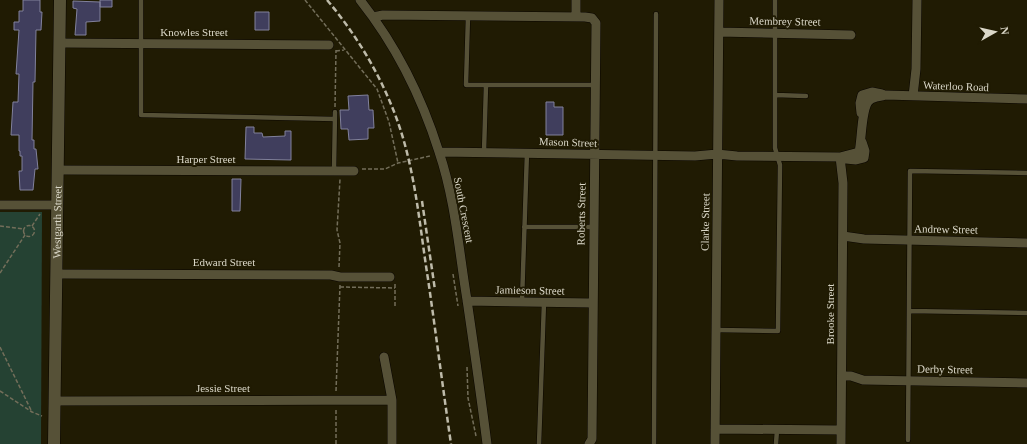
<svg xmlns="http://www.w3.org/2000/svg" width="1027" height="444" font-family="Georgia,serif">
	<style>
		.green { fill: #254233 }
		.building { fill: #403e5d; stroke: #81819c }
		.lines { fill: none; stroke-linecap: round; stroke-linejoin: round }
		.service-casing { stroke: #090500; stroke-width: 5.5 }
		.minor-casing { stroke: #090500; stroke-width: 10 }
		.secondary-casing { stroke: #090500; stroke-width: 13 }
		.path { stroke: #736e5a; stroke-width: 1.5; stroke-dasharray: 4 2; stroke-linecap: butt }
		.service { stroke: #565137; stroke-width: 4.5 }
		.minor { stroke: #565137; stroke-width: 9 }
		.secondary { stroke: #565137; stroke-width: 12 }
		.rail { stroke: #bebbaa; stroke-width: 2.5; stroke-dasharray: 6 3; stroke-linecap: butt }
		.labels { text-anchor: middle; stroke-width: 4; stroke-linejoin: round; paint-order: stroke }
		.street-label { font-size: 11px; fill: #dbd8c9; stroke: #201b03 }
	</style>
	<rect width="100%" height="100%" fill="#201b03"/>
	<path class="green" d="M0,212H42L41,444H0Z"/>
	<path class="building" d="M23,0H40V12H42L41,30H36L35,82H33L32,140H34V149H36L38,169H35L33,190H20L19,171H22V156H20V151H19V135H11L13,102H18L19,74H16L19,30H14V22H19V11H23Z
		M100,0H112V7H100Z
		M73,1L100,2V21L86,22V35H75L77,9L73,8Z
		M255,12H269V30H255Z
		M368,95L369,110H373L374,128H368V139L349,140L348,129H341L340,110H349L348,96Z
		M546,102H554V107H563V135H546Z
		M246,127H254V133H262L263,137L285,136V131H291V160L245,159Z
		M232,179H241L240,211H232Z"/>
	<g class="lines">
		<g class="service-casing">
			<path id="service" d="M141,0V115L335,119
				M468,16L466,85H595
				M775,95L806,96
				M484,152L486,85
				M334,171L335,112
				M524,227H593
				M522,301L527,152
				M909,311L1027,313
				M716,330L778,331L780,165L775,148V0
				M908,440L910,171L1027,173
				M539,444L544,302
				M654,444L656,14
				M776,444L777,430"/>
		</g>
		<g class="minor-casing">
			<path id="minor" d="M360,0C395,44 422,98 439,152C455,199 459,251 467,300C474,348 481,396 487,444
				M373,17L383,15L585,17L592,18L596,23L592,439L589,444
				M576,17V0
				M719,32L851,35
				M60,43L329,45
				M913,96L916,69L917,0
				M861,113L860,103L862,95L872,92L882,94
				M439,152L695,156L717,154L737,156L840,157L859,152C862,140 861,106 870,100C874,97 880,97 885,95L1027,99
				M840,157L843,183L841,444
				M846,159L856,160L864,158L865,151L862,142
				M58,170L354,171
				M0,205H57
				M843,236L864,239L1027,243
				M56,274L331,275L340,277H390
				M467,301L592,303
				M384,357L392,400V444
				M842,376H851L863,380L1027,383
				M55,401L392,400
				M715,429L841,430
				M715,444L719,0"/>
		</g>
		<g class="secondary-casing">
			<g id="secondary">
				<path id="s1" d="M54,444L60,0"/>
			</g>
		</g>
		<path class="path" d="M305,0L377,89L389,122L398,163
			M336,51L344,50
			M335,107L336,50
			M362,169H385L398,163L430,156
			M23.5 231a5.5 5.5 0 1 1 11 0a5.5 5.5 0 1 1-11 0Z
			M0,226L24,229
			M32,226L40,214
			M339,267L340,243L337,230L340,179
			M0,273L25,235
			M453,274L458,306
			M340,287L395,288
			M395,306V284
			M0,347L32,412
			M467,367L468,398L476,436
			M0,391L32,412L42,416
			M336,391L340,285
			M336,444V409"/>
		<use href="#service" class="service"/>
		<use href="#minor" class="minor"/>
		<use href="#secondary" class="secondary"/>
		<path class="rail" d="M327,0C362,41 391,93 405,145C417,189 421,235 428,279C436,334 443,389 451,444
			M422,201L435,290"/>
	</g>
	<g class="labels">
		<g class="street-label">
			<text transform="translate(785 21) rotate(1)" y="4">Membrey Street</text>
			<text x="194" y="36">Knowles Street</text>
			<text transform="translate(956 86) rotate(2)" y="4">Waterloo Road</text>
			<text transform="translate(568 142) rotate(2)" y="4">Mason Street</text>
			<text x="206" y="163">Harper Street</text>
			<text transform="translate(464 210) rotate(79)" y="4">South Crescent</text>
			<text transform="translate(581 214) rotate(-89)" y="4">Roberts Street</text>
			<text dy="4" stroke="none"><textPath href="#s1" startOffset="222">Westgarth Street</textPath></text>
			<text transform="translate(705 222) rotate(-89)" y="4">Clarke Street</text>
			<text transform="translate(946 229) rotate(1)" y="4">Andrew Street</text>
			<text x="224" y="266">Edward Street</text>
			<text transform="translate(530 290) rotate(1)" y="4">Jamieson Street</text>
			<text transform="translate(830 314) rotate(-90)" y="4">Brooke Street</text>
			<text transform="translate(945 369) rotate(1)" y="4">Derby Street</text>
			<text x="223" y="392">Jessie Street</text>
		</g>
	</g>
	<g transform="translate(995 32) rotate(82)" stroke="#201b03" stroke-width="3" paint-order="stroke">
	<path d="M0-3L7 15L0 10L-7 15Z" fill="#dbd8c9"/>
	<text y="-6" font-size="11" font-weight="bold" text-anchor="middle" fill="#dbd8c9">N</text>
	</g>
</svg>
